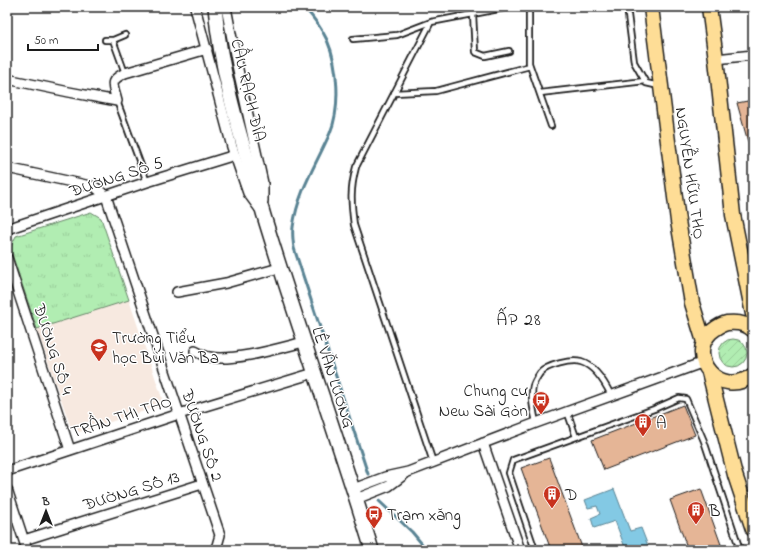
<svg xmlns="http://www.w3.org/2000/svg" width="760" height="557" font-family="'Indie Flower',sans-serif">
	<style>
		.built { fill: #f7e9e0 }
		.grass { fill: url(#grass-tufts); stroke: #668467 }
		.garden { fill: url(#garden-furrows); stroke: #668467 }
		.water { fill: #83c9e4; stroke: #5a8494 }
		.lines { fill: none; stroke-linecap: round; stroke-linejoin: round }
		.stream { stroke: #5a8494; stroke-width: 3 }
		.building { fill: #e5b596; stroke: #1c1c1c }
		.lane-casing { stroke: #1c1c1c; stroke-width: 8 }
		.street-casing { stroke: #1c1c1c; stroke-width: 12 }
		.secondary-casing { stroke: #1c1c1c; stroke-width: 16 }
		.primary-casing { stroke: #1c1c1c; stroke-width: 17 }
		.lane { stroke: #fff; stroke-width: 4.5 }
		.street { stroke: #fff; stroke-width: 9 }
		.secondary { stroke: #fff; stroke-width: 13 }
		.primary { stroke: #fedd96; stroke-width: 14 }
		.labels { text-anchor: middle; stroke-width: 3; stroke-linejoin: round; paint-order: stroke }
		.street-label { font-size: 17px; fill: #1c1c1c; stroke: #fff }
		.poi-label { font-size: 17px; fill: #1c1c1c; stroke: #fff; text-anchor: start }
		.neighbourhood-label { font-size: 18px; letter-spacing: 1px; fill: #1c1c1c; stroke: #fff }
	</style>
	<defs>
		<pattern id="grass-tufts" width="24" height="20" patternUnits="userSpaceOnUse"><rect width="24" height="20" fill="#b1edb2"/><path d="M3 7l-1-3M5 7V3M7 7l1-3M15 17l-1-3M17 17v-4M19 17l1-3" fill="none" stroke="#98cb98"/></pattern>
		<pattern id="garden-furrows" width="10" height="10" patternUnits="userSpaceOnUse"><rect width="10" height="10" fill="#b1edb2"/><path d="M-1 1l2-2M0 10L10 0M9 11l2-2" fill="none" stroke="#98cb98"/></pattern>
	</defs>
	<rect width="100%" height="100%" fill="#fff"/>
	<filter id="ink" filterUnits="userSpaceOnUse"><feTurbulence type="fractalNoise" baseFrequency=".025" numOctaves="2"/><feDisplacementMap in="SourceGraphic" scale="8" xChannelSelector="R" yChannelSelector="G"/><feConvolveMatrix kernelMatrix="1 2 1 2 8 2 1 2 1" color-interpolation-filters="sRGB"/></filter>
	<g filter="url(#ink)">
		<path class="built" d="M129,300L162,398L157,407L79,432L71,428L37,329Z"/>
		<path class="grass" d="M91,212L101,218L129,300L37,329L10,248L16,236Z"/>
		<path class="garden" d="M719 353a14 14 0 1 1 28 0a14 14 0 1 1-28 0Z"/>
		<path class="water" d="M614,489L630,531L641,528L648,546L635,550H626L615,521L594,528L591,518L600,514L597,506L588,508L585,500Z"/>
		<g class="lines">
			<path class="stream" d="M304,7C313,17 321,27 327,40C338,65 341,107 330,133C316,165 298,191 293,227C292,234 293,241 294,248L368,474
				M379,501L412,532L427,550"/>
		</g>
		<path class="building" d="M753,100V149H750L737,103Z
			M683,405L695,435L604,470L592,440Z
			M549,458L583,550H551L521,468Z
			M701,489L723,550H688L670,500Z"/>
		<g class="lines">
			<g class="lane-casing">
				<path id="lane" d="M509,7L473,14L475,52L485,56L509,51
					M529,7V63L551,126
					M627,7L634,62L646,83L659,86
					M125,35L113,40L125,73
					M353,39L397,35L431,22
					M105,40H113
					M394,93L436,91L530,66
					M540,93L645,81
					M117,101L147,182
					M567,411L576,437
					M536,423C534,411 530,399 533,386C534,382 538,376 540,373C547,365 571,359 581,362C595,366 605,383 611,395
					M433,462L354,225C351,202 350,190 356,167L431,22L473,14L471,7
					M535,550L509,473L513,460L654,409L679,398L686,399L704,441L740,550"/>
			</g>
			<g class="street-casing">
				<path id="street" d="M195,7L232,147L248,193L259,208
					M226,7L237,65L263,183V201
					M716,59L753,55
					M7,79L69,92L117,101C113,85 108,81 125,73L207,49
					M7,168L95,187L106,196L220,535L216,549L213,550
					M7,229L147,182L235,155
					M7,258L70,450
					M177,292L226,283L279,268
					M195,351C199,353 204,356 209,357C233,362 280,348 304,342
					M483,443L520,550
					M7,471L179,414L314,373
					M7,489L27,550
					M353,489L385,477L408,472L536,423L704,362
					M356,499L389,486L405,474
					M24,540L202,484"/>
			</g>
			<g class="secondary-casing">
				<path id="secondary" d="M215,7C221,79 244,147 264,216C298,328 338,438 372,550"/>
			</g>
			<g class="primary-casing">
				<path id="primary" d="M651,7L678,221L692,303L704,342
					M709,7L716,59L733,215L753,314
					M753,330C746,323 736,322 727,323C721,324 716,328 711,332C685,357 720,400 753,375
					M709,372L735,475L753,529"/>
			</g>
			<use href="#lane" class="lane"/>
			<use href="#street" class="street"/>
			<use href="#secondary" class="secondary"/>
			<use href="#primary" class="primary"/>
		</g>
	</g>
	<defs>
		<g id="school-pin" transform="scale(0.9)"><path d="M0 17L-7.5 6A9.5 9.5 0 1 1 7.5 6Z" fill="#c8321e" stroke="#fff"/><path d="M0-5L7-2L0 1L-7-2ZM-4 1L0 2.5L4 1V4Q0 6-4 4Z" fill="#fff"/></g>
		<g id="bus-pin" transform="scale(0.9)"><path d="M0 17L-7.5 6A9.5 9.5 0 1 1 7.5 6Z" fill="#c8321e" stroke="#fff"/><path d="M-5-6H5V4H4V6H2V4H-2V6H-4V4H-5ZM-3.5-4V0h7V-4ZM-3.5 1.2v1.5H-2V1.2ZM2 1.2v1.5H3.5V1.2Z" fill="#fff"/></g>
		<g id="building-pin" transform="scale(0.9)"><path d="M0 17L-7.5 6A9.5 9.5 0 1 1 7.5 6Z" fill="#c8321e" stroke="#fff"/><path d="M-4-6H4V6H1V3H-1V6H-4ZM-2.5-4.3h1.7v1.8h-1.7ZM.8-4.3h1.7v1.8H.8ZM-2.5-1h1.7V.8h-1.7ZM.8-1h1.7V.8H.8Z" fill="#fff"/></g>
	</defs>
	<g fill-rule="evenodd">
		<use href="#school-pin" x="99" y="347"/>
		<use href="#bus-pin" x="541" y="400"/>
		<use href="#building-pin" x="643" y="422"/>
		<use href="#building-pin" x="552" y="494"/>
		<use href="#building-pin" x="696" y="510"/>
		<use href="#bus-pin" x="374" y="514"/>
	</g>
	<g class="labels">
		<g class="street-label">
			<text transform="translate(249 90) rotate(77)" y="6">CẦU RẠCH ĐỈA</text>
			<text transform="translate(691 173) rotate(82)" y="6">NGUYỄN HỮU THỌ</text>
			<text transform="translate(116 176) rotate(-18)" y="6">ĐƯỜNG SỐ 5</text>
			<text transform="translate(54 349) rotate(72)" y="6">ĐƯỜNG SỐ 4</text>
			<text transform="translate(334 377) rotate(72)" y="6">LÊ VĂN LƯƠNG</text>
			<text transform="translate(121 416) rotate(-18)" y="6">TRẦN THỊ TAO</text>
			<text transform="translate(203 435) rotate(71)" y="6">ĐƯỜNG SỐ 2</text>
			<text transform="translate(131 490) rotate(-17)" y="6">ĐƯỜNG SỐ 13</text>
		</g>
		<g class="poi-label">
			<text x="112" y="343">Trường Tiểu<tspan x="112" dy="20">học Bùi Văn Ba</tspan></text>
			<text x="528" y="396" text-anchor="end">Chung cư<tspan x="528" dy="20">New Sài Gòn</tspan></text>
			<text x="656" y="428">A</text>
			<text x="565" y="500">D</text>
			<text x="709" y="516">B</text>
			<text x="387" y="520">Trạm xăng</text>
		</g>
		<g class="neighbourhood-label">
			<text x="519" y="325">ẤP 28</text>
		</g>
	</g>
	<rect width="760" height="557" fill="none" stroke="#fff" stroke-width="24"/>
	<rect x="12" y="12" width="736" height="533" fill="none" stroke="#1c1c1c" stroke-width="1.5" filter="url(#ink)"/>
	<g transform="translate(46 511)" stroke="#ffffff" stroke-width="3" paint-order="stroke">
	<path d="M0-3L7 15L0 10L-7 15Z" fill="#1c1c1c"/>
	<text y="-6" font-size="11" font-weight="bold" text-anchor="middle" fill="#1c1c1c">B</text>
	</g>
	<path d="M28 44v6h70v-6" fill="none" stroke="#1c1c1c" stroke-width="2"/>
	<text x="34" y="44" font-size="12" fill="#1c1c1c" stroke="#ffffff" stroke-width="3" paint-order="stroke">50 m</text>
</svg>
